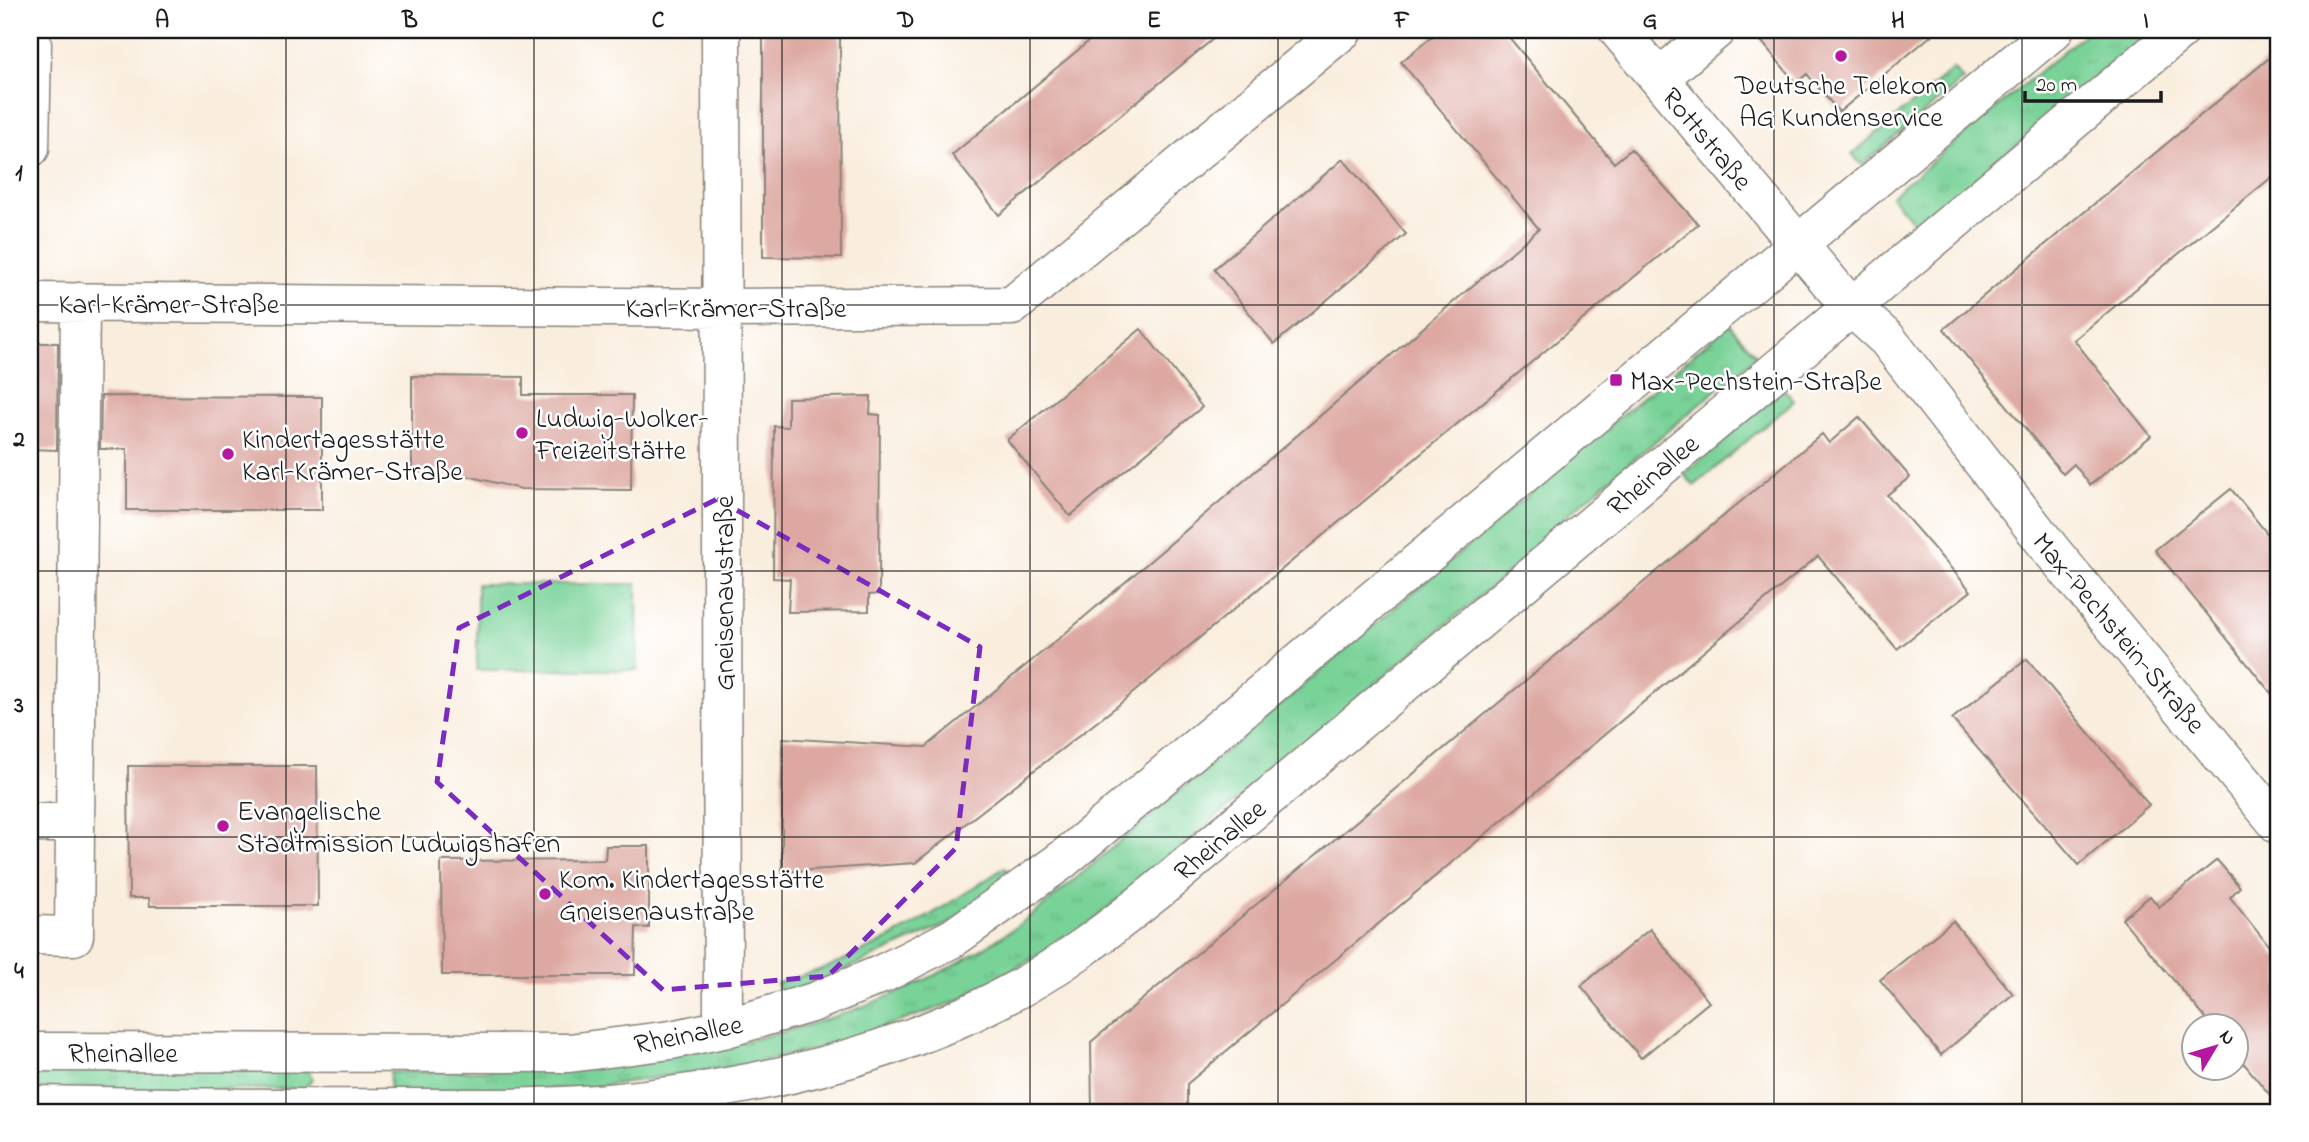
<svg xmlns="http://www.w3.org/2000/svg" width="2309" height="1142" font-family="'Indie Flower',sans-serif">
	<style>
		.grass { fill: url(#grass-tufts); stroke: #4a775a; stroke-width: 2 }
		.pitch { fill: #79d298; stroke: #4a775a; stroke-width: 2 }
		.building { fill: #dda8a1 }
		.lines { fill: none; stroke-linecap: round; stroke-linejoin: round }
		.minor-casing { stroke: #8a847c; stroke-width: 41 }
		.minor { stroke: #fff; stroke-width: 38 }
		.marked { fill: none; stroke: #7b2cbf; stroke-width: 5; stroke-dasharray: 14 9; stroke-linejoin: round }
		.grid { fill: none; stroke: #1c1c1c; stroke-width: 2; stroke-opacity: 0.55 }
		.poi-dot { fill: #b5179e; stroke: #fff; stroke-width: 2.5 }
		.labels { text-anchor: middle; stroke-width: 5; stroke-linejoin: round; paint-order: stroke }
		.poi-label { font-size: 28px; fill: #1c1c1c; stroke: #fff; text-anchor: start }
		.street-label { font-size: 28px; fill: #1c1c1c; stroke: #fff }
		.neatline { fill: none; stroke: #1c1c1c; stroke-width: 2.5 }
		.grid-label { font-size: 23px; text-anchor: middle; font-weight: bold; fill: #1c1c1c }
	</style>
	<defs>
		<pattern id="grass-tufts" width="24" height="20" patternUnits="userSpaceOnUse" patternTransform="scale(1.75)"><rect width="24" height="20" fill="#79d298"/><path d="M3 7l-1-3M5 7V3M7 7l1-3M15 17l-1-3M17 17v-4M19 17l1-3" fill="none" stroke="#68b482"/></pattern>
	</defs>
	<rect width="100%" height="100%" fill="#fff"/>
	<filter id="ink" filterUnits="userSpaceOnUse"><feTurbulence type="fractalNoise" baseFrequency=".0143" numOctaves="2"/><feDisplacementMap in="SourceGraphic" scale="14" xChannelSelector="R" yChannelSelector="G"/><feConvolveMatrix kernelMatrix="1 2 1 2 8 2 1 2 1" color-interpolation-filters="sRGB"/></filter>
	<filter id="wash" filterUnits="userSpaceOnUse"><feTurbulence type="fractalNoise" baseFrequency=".00686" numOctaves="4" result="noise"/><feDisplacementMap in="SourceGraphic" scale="28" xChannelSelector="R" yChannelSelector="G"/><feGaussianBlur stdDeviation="1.57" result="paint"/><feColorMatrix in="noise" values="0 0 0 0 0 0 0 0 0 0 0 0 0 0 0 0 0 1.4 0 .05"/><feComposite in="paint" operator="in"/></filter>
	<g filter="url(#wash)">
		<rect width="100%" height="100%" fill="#f9eddd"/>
		<path class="grass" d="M2089,30H2154L1918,228L1891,196Z
			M1953,69L1963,80L1862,165L1852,154Z
			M1729,324L1757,356L1566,516L1530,554L1078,933L957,1001L841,1043L755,1063L593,1087L389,1095L390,1072C615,1072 856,1052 1040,909Z
			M1784,389L1794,401L1694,486L1684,474Z
			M1005,867L1013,880L948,924L781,998L777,983C860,962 935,914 1005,867Z
			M30,1067L309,1071L312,1079L304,1089L30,1088Z"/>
		<path class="pitch" d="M477,584H637L638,670H477Z"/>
		<g id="blocks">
			<path class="building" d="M763,30H840L841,258L763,257Z
				M1102,30H1224L999,215L952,155Z
				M1440,30H1503L1614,163L1631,149L1698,224L1116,707L915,863L782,872V738L926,747L1062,636L1539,229L1401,62Z
				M1752,30H1938L1839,112L1807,74L1796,83Z
				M2279,50V171L2074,340L2151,436L2090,485L2074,464L2063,474L1944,329Z
				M1343,159L1406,234L1274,344L1214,269Z
				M1141,329L1202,407L1070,516L1007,440Z
				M30,343H58L57,450L30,449Z
				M412,376L523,377V395H632L631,490L521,489L451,472H412Z
				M101,396L322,397V510H127V449H100Z
				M871,396L870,414L880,415L879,594L869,595V611L788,612L790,579L773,578L774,426L788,427V398Z
				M1859,417L1910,477L1887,495L1971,591L1897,649L1818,556L1187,1084V1112H1092L1091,1042L1822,434L1829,443Z
				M2231,489L2279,548V703L2155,550Z
				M2027,659L2149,805L2079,865L1952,719Z
				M128,766H317L318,906H150L149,898H129Z
				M606,846H649V928L636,927L635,975H442L441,861L605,860Z
				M2217,860L2240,887L2230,897L2279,959V1106L2236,1054V1026H2212L2122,919L2150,896L2159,907Z
				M1953,921L2013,994L1941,1055L1880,980Z
				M1650,929L1709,1002L1641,1058L1581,986Z"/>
		</g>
	</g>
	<g filter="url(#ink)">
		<use href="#blocks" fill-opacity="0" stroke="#8a847c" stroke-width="2"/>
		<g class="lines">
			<g class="minor-casing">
				<path id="minor" d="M721,30L723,1029
					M1618,30L1850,306L1887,339L2051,550L2279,825
					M1659,78L1716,30
					M30,148L32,44
					M30,302L723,308L1012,306L1343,30
					M30,823H75
					M30,935L74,936L80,302
					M30,1052L569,1053L671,1040L723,1029L814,1002L882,974L953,938L1061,861L2054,30
					M30,1105C154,1107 278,1109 402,1108C467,1108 533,1109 597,1104C734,1092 879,1062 1001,998C1058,969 1107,931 1157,891L2181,30"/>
			</g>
			<use href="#minor" class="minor"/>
		</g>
	</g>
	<path class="marked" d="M717,499L980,647L956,848L828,976L663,990L437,782L459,628Z"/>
	<path class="grid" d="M286,30V1112M534,30V1112M782,30V1112M1030,30V1112M1278,30V1112M1526,30V1112M1774,30V1112M2022,30V1112M30,305H2279M30,571H2279M30,837H2279"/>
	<g class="poi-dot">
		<circle cx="1841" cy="56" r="7"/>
		<rect x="1609" y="373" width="14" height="14" rx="3.5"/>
		<circle cx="522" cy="433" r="7"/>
		<circle cx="228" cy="454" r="7"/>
		<circle cx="223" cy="826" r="7"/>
		<circle cx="545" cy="894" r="7"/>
	</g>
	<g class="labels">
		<g class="poi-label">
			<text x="1841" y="94" text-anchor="middle">Deutsche Telekom<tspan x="1841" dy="32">AG Kundenservice</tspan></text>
			<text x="1630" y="390">Max-Pechstein-Straße</text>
			<text x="536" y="427">Ludwig-Wolker-<tspan x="536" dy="32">Freizeitstätte</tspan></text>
			<text x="242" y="448">Kindertagesstätte<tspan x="242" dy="32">Karl-Krämer-Straße</tspan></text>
			<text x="237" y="820">Evangelische<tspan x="237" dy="32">Stadtmission Ludwigshafen</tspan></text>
			<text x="559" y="888">Kom. Kindertagesstätte<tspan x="559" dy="32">Gneisenaustraße</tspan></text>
		</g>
		<g class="street-label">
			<text transform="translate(1708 138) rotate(50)" y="10">Rottstraße</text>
			<text x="169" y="313">Karl-Krämer-Straße</text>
			<text x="736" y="317">Karl-Krämer-Straße</text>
			<text transform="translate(1652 474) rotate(-40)" y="10">Rheinallee</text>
			<text transform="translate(723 593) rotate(-90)" y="10">Gneisenaustraße</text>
			<text transform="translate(2120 632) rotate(50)" y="10">Max-Pechstein-Straße</text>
			<text transform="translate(1219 839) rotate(-40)" y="10">Rheinallee</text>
			<text transform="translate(688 1033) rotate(-11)" y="10">Rheinallee</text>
			<text x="123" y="1062">Rheinallee</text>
		</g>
	</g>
	<rect width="2309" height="1142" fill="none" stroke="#fff" stroke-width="77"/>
	<g transform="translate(2215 1047) rotate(52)"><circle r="33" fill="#ffffff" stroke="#a4a4a4" stroke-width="2"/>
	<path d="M0-5L12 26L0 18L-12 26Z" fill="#b5179e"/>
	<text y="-10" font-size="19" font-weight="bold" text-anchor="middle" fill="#1c1c1c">N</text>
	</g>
	<path d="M2025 91v10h136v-10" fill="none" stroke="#1c1c1c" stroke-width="3.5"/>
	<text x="2036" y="91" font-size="21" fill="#1c1c1c" stroke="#ffffff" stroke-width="5" paint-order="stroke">20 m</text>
	<rect x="38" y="38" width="2232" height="1066" class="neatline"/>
	<g class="grid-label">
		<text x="162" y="27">A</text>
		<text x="410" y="27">B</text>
		<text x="658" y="27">C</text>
		<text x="906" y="27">D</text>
		<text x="1154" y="27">E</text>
		<text x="1402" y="27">F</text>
		<text x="1650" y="27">G</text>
		<text x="1898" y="27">H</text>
		<text x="2146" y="27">I</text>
		<text x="19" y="180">1</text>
		<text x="19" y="446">2</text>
		<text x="19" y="712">3</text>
		<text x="19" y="978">4</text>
	</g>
</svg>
